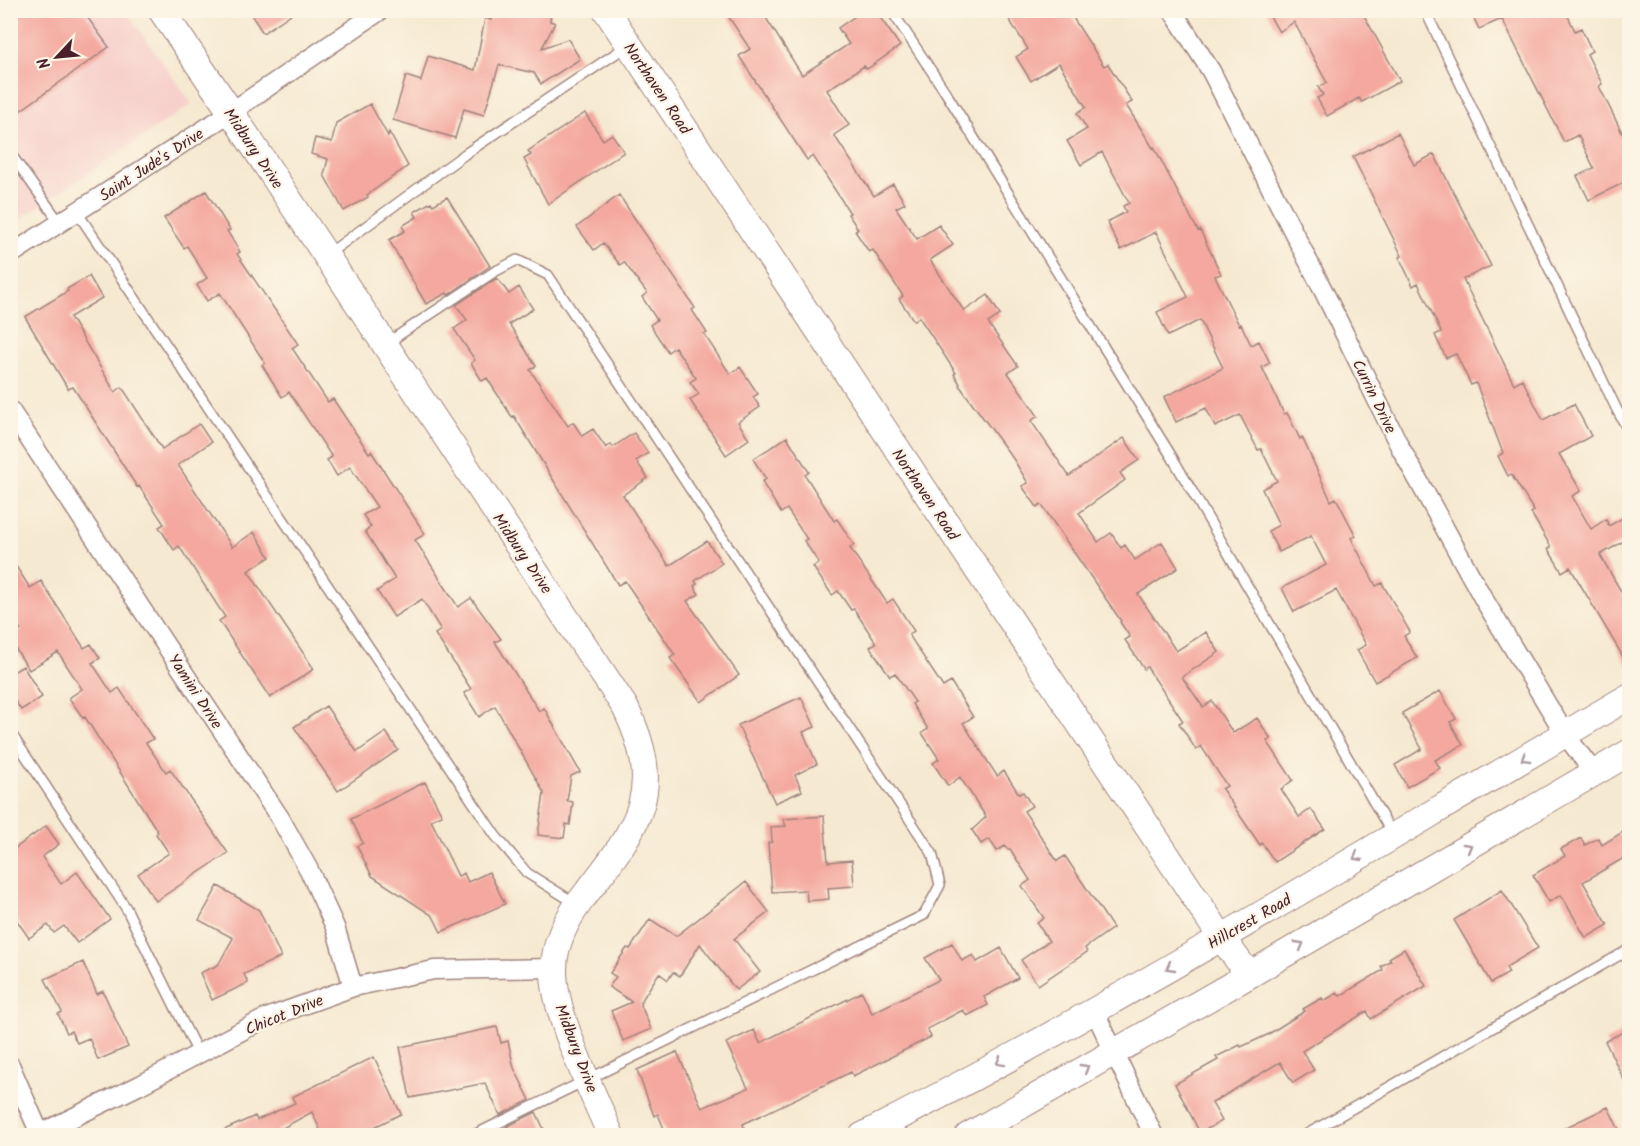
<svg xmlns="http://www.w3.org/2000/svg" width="1640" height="1146" font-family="Kalam,sans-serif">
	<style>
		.built { fill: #f7d0cc }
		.building { fill: #f4a89f }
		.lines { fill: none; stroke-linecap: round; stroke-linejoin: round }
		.lane-casing { stroke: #a0847e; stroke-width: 12 }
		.street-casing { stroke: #a0847e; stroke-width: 21 }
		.secondary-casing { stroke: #a0847e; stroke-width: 28 }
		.lane { stroke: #fff; stroke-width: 9 }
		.street { stroke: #fff; stroke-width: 18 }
		.secondary { stroke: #fff; stroke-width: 26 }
		.oneway { stroke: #ae9aa0 }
		.labels { text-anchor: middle; stroke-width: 4.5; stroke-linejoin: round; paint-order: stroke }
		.street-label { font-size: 16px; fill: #4a1f2b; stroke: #fcf5e5 }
	</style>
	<rect width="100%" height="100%" fill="#fcf5e5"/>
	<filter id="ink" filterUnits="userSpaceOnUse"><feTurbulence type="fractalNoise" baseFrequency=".0167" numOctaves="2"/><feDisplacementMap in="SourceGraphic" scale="12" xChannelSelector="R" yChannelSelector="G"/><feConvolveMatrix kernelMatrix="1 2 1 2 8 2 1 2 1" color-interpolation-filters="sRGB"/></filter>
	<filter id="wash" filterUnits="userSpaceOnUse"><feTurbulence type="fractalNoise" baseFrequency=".008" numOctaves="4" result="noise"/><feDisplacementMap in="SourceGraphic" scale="24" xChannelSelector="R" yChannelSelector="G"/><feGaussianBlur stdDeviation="1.35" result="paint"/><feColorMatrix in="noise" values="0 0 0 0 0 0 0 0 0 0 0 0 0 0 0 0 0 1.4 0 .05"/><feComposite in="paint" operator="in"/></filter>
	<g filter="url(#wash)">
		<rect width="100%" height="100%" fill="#f6e9d1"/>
		<path class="built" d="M11,11H126L192,104L11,225Z"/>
		<g id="blocks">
			<path class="building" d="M10,10H82L109,47L10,118Z
				M248,10H297L263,33Z
				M494,10H541L551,13L550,21L555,23L542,48L568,39L580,59L541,84L534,73L499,65L484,115L464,109L455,138L393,120L406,76L421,81L428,56L475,70L485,18L491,20Z
				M724,10H761L802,75L849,44L838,28L864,10H875L900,46L867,69L864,66L827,90L849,125L834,135L874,196L893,184L905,203L896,208L917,239L939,225L953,245L930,260L964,311L988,295L1000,315L988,323L1018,366L1008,373L1038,416L1031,421L1069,476L1124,438L1139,460L1120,473L1125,480L1079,513L1098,542L1111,533L1121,548L1125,545L1135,560L1162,542L1178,568L1138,594L1176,651L1206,632L1219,652L1182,677L1203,707L1212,701L1233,733L1257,718L1271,739L1267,741L1293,780L1281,789L1299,817L1311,809L1325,829L1275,862L1262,843L1260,845L1222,789L1227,786L1201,746L1196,750L1179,723L1183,721L1147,667L1144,669L1125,640L1130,637L1120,622L1121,621L1041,504L1037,507L1022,486L1028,483L1014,460L959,385L960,384L954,374L956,373L919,317L914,321L899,299L903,296L873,250L869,252L855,231L858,229L848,214L850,213L813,156L807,160L739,56L750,49Z
				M1003,10H1068L1104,66L1108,64L1132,102L1126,105L1153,148L1154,147L1198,231L1200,230L1221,274L1215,276L1239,325L1241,324L1251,345L1259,341L1270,363L1262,367L1284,414L1287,413L1300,439L1302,437L1331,501L1336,498L1356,536L1351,538L1376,586L1382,583L1410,632L1404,636L1417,658L1375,682L1357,650L1366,645L1336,590L1294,612L1282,588L1326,565L1311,536L1279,552L1268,531L1279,525L1262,489L1277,481L1261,449L1258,450L1240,415L1215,427L1206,408L1176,422L1164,397L1223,368L1200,320L1168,336L1157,312L1188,297L1156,232L1121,250L1107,222L1126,212L1123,206L1129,203L1102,152L1081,165L1067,141L1087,129L1077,113L1086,107L1059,63L1031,81L1016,57L1028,49Z
				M1266,10H1361L1400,81L1362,102L1359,98L1327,116L1317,98L1323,95L1318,87L1327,83L1294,22L1279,32Z
				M1470,10H1565L1575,31L1581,28L1592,51L1587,54L1602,84L1599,86L1629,147V180L1589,200L1577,176L1594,168L1578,135L1564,142L1502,19L1479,29Z
				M370,104L388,136L389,132L408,166L367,195L368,197L344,211L324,175L328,159L311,154L315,138L332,142L336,123Z
				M585,113L603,140L612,134L624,152L548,204L524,159L531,155L528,151Z
				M1398,133L1414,165L1434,154L1491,266L1463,279L1514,384L1522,379L1543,420L1574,404L1591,436L1559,454L1581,491L1572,496L1591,529L1606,519L1609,526L1629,514V538L1600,555L1629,605V667L1570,567L1562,572L1548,549L1551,547L1531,513L1534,511L1511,474L1508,476L1498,456L1503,453L1476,383L1471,385L1456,354L1446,358L1435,335L1441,332L1418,283L1413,286L1399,257L1402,256L1353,157Z
				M206,191L230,230L227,231L240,252L237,254L298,344L292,348L328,402L333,399L369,453L371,451L425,534L415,540L458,607L471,598L501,639L495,642L539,711L544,708L580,772L571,776L567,801L573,802L570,825L566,824L564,838L538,835L544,793L495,706L479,717L464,693L471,689L435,634L441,630L422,599L394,617L377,591L395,579L365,531L371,527L363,515L377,507L350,467L337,476L327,460L332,457L289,392L282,397L262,365L265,363L220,293L207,301L197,285L207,278L187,246L184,248L164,218Z
				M619,195L695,308L692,310L707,333L704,334L730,374L740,367L758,394L753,397L760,407L738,422L749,439L726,455L690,400L699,394L690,382L696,378L675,347L668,352L650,325L657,320L642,297L647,293L624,262L620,265L603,243L594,250L577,227Z
				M447,197L490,266L448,295L447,293L426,304L389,240L405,231L402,226L417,217L414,212L431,202L433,205Z
				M89,276L102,298L70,317L115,392L122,387L162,449L199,424L211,442L178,465L232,547L254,532L270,557L248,571L314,669L270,698L219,621L225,617L179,546L174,550L159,527L164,524L139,486L137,487L73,387L68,389L25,317L68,291L67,289Z
				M497,278L509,294L519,287L533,309L509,324L536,366L530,370L568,426L573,422L582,436L593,429L606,448L611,444L613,447L634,433L648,453L636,461L648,478L623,495L669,566L707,541L722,563L695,581L697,584L694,586L699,594L687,601L739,675L701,702L670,658L675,655L625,581L618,585L514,416L512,417L487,378L482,381L471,363L475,360L454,329L467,320L456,305Z
				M787,437L809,472L805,475L834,521L837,519L854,545L850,548L887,603L893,599L914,631L909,635L943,687L951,682L973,717L963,723L997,776L1004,771L1019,794L1023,792L1032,806L1024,811L1057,861L1065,856L1113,928L1085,948L1087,952L1038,985L1021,960L1049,941L1037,923L1044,918L1022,886L1030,880L1010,849L1008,850L1005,846L997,851L989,839L981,844L972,830L986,817L960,777L948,786L933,763L939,759L922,733L928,729L912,704L915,702L895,673L890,676L870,647L876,643L854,609L851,610L838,591L832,595L813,567L819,563L804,541L807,539L787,509L781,513L762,482L766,479L753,459Z
				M10,557L30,588L41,581L84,648L91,644L100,658L92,663L112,693L119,688L153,739L146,743L166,772L170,769L228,853L156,901L138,874L169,853L156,834L158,832L85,717L83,718L69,698L82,689L58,652L29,670L10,640V636L21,630L10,613Z
				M23,666L42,697L21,710L10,693V674Z
				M1440,691L1456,719L1450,722L1463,745L1435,760L1440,768L1407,787L1395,765L1422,749L1402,713Z
				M801,697L815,727L803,732L817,764L795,775L802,791L775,803L738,725Z
				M326,706L357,752L386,732L398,750L338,791L294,727Z
				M425,782L442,815L431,820L458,876L464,873L468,882L489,872L505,904L441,932L433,916L372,876L357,846L363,843L351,819Z
				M824,816L828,862L852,860L854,886L828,888L829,899L807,901L806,890L772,892L768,843L772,842L771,827L786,826L783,819Z
				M46,826L59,844L42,857L61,884L77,872L110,919L77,943L64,926L54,933L48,925L29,938L10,911V852Z
				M1629,828V855L1583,882L1608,925L1586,938L1561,895L1549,902L1533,875L1565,856L1561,849L1581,838L1585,845L1598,838L1602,845Z
				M746,882L769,912L734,939L760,972L736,990L700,944L680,976L673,972L668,980L659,973L640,1003L651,1029L623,1041L611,1011L632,1002L609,987L616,977L610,973L627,948L630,949L650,919L676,936Z
				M218,886L259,910L281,957L244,974L248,983L212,1000L200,973L218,965L233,938L199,920Z
				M1502,890L1538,948L1506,967L1509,973L1491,983L1454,920Z
				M952,943L962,961L973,955L977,962L1001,948L1018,978L984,997L988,1005L967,1016L963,1010L927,1029L931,1037L853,1076L851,1072L743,1124L744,1128L727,1136H667L658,1114L654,1116L637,1070L677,1052L702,1108L748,1088L726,1043L754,1030L760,1043L862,992L872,1013L939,980L925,958Z
				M1404,949L1426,986L1371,1019L1367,1011L1302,1051L1314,1070L1293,1083L1280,1062L1212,1103L1222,1121L1200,1133L1175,1084L1218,1060L1216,1057L1240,1045L1241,1047L1267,1035L1305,1011L1303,1009L1322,998L1324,1001L1337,993L1340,996L1383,970L1381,966L1391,960L1389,958Z
				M83,962L97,994L103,991L128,1047L98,1060L89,1038L77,1043L71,1031L67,1033L58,1014L62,1012L45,979Z
				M497,1027L501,1043L508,1041L514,1068L530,1100L500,1115L485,1083L410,1098L400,1047Z
				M1629,1029V1090L1605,1041Z
				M374,1057L401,1114L356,1136H323L312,1112L277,1131L279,1136H211L255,1116L257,1120L295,1103L292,1097Z
				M1608,1107L1622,1136H1548Z
				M536,1112L547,1136H511L506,1127Z"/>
		</g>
	</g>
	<g filter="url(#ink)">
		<use href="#blocks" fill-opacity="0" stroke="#a0847e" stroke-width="1.5"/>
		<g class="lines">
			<g class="lane-casing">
				<path id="lane" d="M891,10L946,93L1172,457L1393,835
					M1425,10L1617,410L1630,433
					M10,153L60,223
					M77,212L495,835L527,873L575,903
					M328,254L465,154L627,46
					M387,343L494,272L517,260L548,275L932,853L940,885L924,915L472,1136
					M10,732L126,908L198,1053
					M1304,1136L1630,949"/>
			</g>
			<g class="street-casing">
				<path id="street" d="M1172,10L1211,71L1324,292L1400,447L1483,598L1565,734L1594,773
					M10,255L231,112L381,10
					M10,410L280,818L309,870L335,927L353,987
					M1094,1010L1154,1136
					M10,1065L40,1134
					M35,1136L140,1085L264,1019L353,987L434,970L554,968"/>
			</g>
			<g class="secondary-casing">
				<path id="secondary" d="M161,10L231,112L625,707C666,790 639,825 588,891C570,913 554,940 554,969C553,1015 593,1092 611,1136
					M606,10L1221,937L1249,975
					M862,1136C1125,1002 1375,845 1630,696
					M968,1136L1249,975L1630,752"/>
			</g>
			<use href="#lane" class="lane"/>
			<use href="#street" class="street"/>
			<use href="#secondary" class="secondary"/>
		</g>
		<defs><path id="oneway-chevron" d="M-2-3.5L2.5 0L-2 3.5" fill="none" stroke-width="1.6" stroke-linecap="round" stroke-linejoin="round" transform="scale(1.5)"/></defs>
		<g class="oneway">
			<use href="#oneway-chevron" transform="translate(1525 758) rotate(149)"/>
			<use href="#oneway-chevron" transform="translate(1468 847) rotate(-30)"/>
			<use href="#oneway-chevron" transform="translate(1357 857) rotate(149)"/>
			<use href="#oneway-chevron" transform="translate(1300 945) rotate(-30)"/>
			<use href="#oneway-chevron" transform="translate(1170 967) rotate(150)"/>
			<use href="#oneway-chevron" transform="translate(1000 1062) rotate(151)"/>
			<use href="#oneway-chevron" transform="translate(1085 1068) rotate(-31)"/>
		</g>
	</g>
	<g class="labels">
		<g class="street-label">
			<text transform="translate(658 88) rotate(56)" y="6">Northaven Road</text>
			<text transform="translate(254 148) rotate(56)" y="6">Midbury Drive</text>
			<text transform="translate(151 164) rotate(-33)" y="6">Saint Jude's Drive</text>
			<text transform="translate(1375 396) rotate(64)" y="6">Currin Drive</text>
			<text transform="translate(926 494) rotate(56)" y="6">Northaven Road</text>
			<text transform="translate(523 553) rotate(56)" y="6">Midbury Drive</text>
			<text transform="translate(196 691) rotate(57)" y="6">Yamini Drive</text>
			<text transform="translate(1249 921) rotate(-30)" y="6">Hillcrest Road</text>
			<text transform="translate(284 1014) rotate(-22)" y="6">Chicot Drive</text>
			<text transform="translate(577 1048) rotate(69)" y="6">Midbury Drive</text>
		</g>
	</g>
	<rect width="1640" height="1146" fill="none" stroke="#fcf5e5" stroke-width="36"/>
	<g transform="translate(57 57) rotate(244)" stroke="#fcf5e5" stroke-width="4.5" paint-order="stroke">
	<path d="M0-4.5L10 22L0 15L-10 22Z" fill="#4a1f2b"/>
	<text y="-9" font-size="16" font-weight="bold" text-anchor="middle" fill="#4a1f2b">N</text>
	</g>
</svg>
